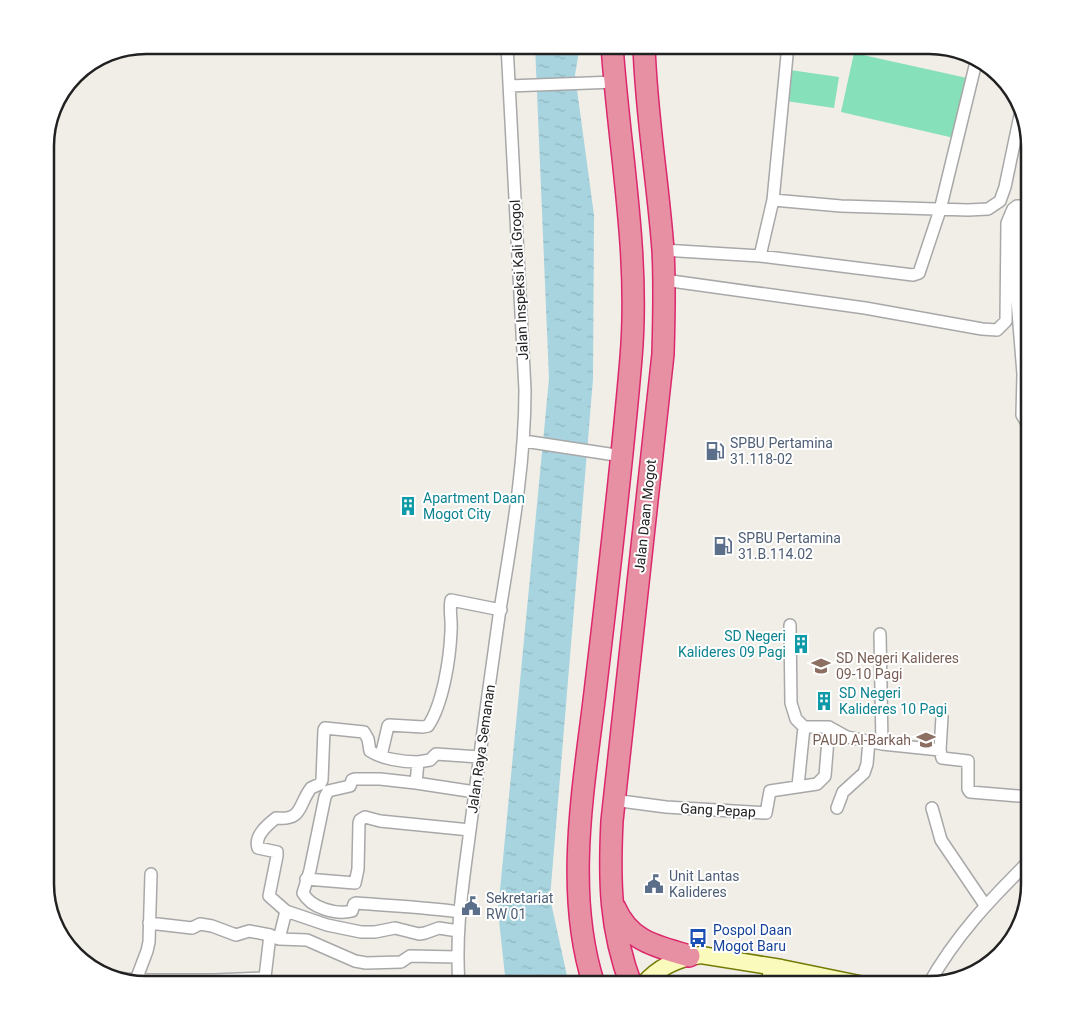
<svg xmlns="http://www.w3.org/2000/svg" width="1075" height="1030" font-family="Roboto,sans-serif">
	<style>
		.pitch { fill: #86e0ba }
		.water { fill: url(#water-ripples) }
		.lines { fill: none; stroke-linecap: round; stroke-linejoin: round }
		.street-casing { stroke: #a8a8a8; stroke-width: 14 }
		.secondary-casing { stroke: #737b04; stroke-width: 19 }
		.highway-casing { stroke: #dc276c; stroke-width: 24 }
		.street { stroke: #fff; stroke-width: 11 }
		.secondary { stroke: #f9fabc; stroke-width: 16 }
		.highway { stroke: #e890a3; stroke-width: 21 }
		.labels { text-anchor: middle; stroke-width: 4; stroke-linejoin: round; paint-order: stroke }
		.street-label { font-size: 14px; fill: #212121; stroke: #fff }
		.service-label { font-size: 14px; fill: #4e5e75; stroke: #fff; text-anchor: start }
		.culture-label { font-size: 14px; fill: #0d838f; stroke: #fff; text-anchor: start }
		.education-label { font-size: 14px; fill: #785e54; stroke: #fff; text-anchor: start }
		.transit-label { font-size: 14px; fill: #164399; stroke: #fff; text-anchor: start }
		.rim { fill: none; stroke: #212121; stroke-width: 2.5 }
	</style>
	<defs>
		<pattern id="water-ripples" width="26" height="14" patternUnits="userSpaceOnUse" patternTransform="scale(1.25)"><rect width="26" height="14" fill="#a8d4df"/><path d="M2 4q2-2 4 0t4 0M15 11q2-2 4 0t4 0" fill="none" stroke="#90b6bf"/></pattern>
	</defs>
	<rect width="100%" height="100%" fill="#f1eee7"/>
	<path class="pitch" d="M854,53L967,78L954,138L841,112Z
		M783,69L839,77L834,108L779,100Z"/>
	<path class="water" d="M535,45H580L575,75L594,215L593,379L550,898L569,985H506L498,911L549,379Z"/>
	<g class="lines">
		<g class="street-casing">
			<path id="street" d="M509,86L615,82
				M773,200L788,45
				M1017,206L1015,253L1017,299L1023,374L1022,415L1027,423H1030
				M1017,206H1030
				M663,250L760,256L773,200L841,206L968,210L988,209L1000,201L1005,187L1022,106
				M760,256L913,275L919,273L940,210L977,58
				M664,280L865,308L982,329L997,330L1006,321L1007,223L1013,209L1017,206
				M1017,299L1030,296
				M524,441L622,456
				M790,625L791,703L796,719L804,727
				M880,634L882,744
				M940,750L942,717
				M381,756L388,726L389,725L423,727L428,726C443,704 450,658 451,631C452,621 449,610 451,600L501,610
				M418,762C403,762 382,759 370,751L368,739L364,732L325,728L324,730L322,780L320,784L311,788C298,805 303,821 276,818C267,825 254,836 258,848L277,852V856L269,896L286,911L327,925L361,932H375L395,928L419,934L425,933L439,928L458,931
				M416,783L475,792
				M798,786L804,727H829L847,737L882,744L940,750L942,758L968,761V789L970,792L1030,797
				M613,800L666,807L766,813L770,791L817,784L825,776L829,727
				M837,808L843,792L864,773L867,764L869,741
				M932,808L941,840L985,905
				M306,879L355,883L358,869L359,823L360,820L365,817L380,821L470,830
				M459,912C425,907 391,906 356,903L354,904L352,911C336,915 311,908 303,893L310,870L325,797L328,791L350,786L352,780L355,779H380L416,783L418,762L430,760L436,754L479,757
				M149,923L192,928L200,924L212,926L236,935L249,931L270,935L279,939L307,940L355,961L366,963L401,962L410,956L457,957
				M279,939L286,911
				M107,977L136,980H215
				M136,980L147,951L149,942L151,874
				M214,985L215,980L262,978L265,977L270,935
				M459,985C455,930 463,884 470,830C479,759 489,687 499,616C511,541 525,467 525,390L507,45
				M928,985C957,934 989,901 1030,860"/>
		</g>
		<g class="secondary-casing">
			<path id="secondary" d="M643,985C658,967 678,958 701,955L781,968L864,985
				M769,985L771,975L781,968"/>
		</g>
		<g class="highway-casing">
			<path id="highway" d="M615,908C630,942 656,946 689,956
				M594,985C563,889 585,781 596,684C609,575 622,466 631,358C640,253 619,149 612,45
				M631,985C610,928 609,882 612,821L663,354C664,319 665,285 663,250C658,182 646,114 644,45"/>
		</g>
		<use href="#street" class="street"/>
		<use href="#secondary" class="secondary"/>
		<use href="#highway" class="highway"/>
	</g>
	<defs>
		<g id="fuel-bare" transform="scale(1.5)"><path d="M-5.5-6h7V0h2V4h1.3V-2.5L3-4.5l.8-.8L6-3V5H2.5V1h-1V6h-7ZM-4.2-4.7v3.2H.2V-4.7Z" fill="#5c6f8a" stroke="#fff" stroke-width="2.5" paint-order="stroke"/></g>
		<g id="building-bare" transform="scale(1.5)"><path d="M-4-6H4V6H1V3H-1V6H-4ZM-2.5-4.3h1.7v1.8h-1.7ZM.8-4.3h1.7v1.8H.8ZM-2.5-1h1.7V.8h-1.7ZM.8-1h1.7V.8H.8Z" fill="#0f9aa8" stroke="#fff" stroke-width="2.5" paint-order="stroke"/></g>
		<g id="school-bare" transform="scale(1.5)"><path d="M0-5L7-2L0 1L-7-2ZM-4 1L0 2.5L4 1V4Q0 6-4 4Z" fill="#8d6e63" stroke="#fff" stroke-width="2.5" paint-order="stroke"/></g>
		<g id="civic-bare" transform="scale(1.5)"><path d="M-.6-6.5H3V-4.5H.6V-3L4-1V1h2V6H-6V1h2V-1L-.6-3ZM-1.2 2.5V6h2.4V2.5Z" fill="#5c6f8a" stroke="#fff" stroke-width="2.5" paint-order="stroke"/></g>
		<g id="bus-bare" transform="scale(1.5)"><path d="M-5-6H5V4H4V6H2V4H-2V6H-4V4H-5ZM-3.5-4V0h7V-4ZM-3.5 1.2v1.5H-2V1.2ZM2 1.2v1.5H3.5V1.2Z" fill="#1a4fb4" stroke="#fff" stroke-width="2.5" paint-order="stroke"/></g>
	</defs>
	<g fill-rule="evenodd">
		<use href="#fuel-bare" x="715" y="451"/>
		<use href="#building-bare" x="408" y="506"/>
		<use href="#fuel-bare" x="723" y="546"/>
		<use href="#building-bare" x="801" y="644"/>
		<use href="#school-bare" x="821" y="666"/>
		<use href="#building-bare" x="824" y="701"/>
		<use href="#school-bare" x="926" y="740"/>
		<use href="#civic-bare" x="654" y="884"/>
		<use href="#civic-bare" x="471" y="906"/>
		<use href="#bus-bare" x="698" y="938"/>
	</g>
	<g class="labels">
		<g class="street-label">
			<text transform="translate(519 280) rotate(-93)" y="5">Jalan Inspeksi Kali Grogol</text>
			<text transform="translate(645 516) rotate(-84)" y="5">Jalan Daan Mogot</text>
			<text transform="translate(481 749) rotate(-82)" y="5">Jalan Raya Semanan</text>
			<text transform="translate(718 810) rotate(3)" y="5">Gang Pepap</text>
		</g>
		<g class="service-label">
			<text x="730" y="448">SPBU Pertamina<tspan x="730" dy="16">31.118-02</tspan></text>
			<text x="738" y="543">SPBU Pertamina<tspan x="738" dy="16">31.B.114.02</tspan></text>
			<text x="669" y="881">Unit Lantas<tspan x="669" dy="16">Kalideres</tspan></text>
			<text x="486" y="903">Sekretariat<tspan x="486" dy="16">RW 01</tspan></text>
		</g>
		<g class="culture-label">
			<text x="423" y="503">Apartment Daan<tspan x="423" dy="16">Mogot City</tspan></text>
			<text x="786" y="641" text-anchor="end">SD Negeri<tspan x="786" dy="16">Kalideres 09 Pagi</tspan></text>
			<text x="839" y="698">SD Negeri<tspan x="839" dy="16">Kalideres 10 Pagi</tspan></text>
		</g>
		<g class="education-label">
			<text x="836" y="663">SD Negeri Kalideres<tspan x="836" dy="16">09-10 Pagi</tspan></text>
			<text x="911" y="745" text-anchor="end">PAUD Al-Barkah</text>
		</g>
		<g class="transit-label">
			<text x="713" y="935">Pospol Daan<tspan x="713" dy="16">Mogot Baru</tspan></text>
		</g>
	</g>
	<path d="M0 0H1075V1030H0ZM146 54H929A92 92 0 0 1 1021 146V884A92 92 0 0 1 929 976H146A92 92 0 0 1 54 884V146A92 92 0 0 1 146 54Z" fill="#fff" fill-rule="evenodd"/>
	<path class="rim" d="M146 54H929A92 92 0 0 1 1021 146V884A92 92 0 0 1 929 976H146A92 92 0 0 1 54 884V146A92 92 0 0 1 146 54Z"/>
</svg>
